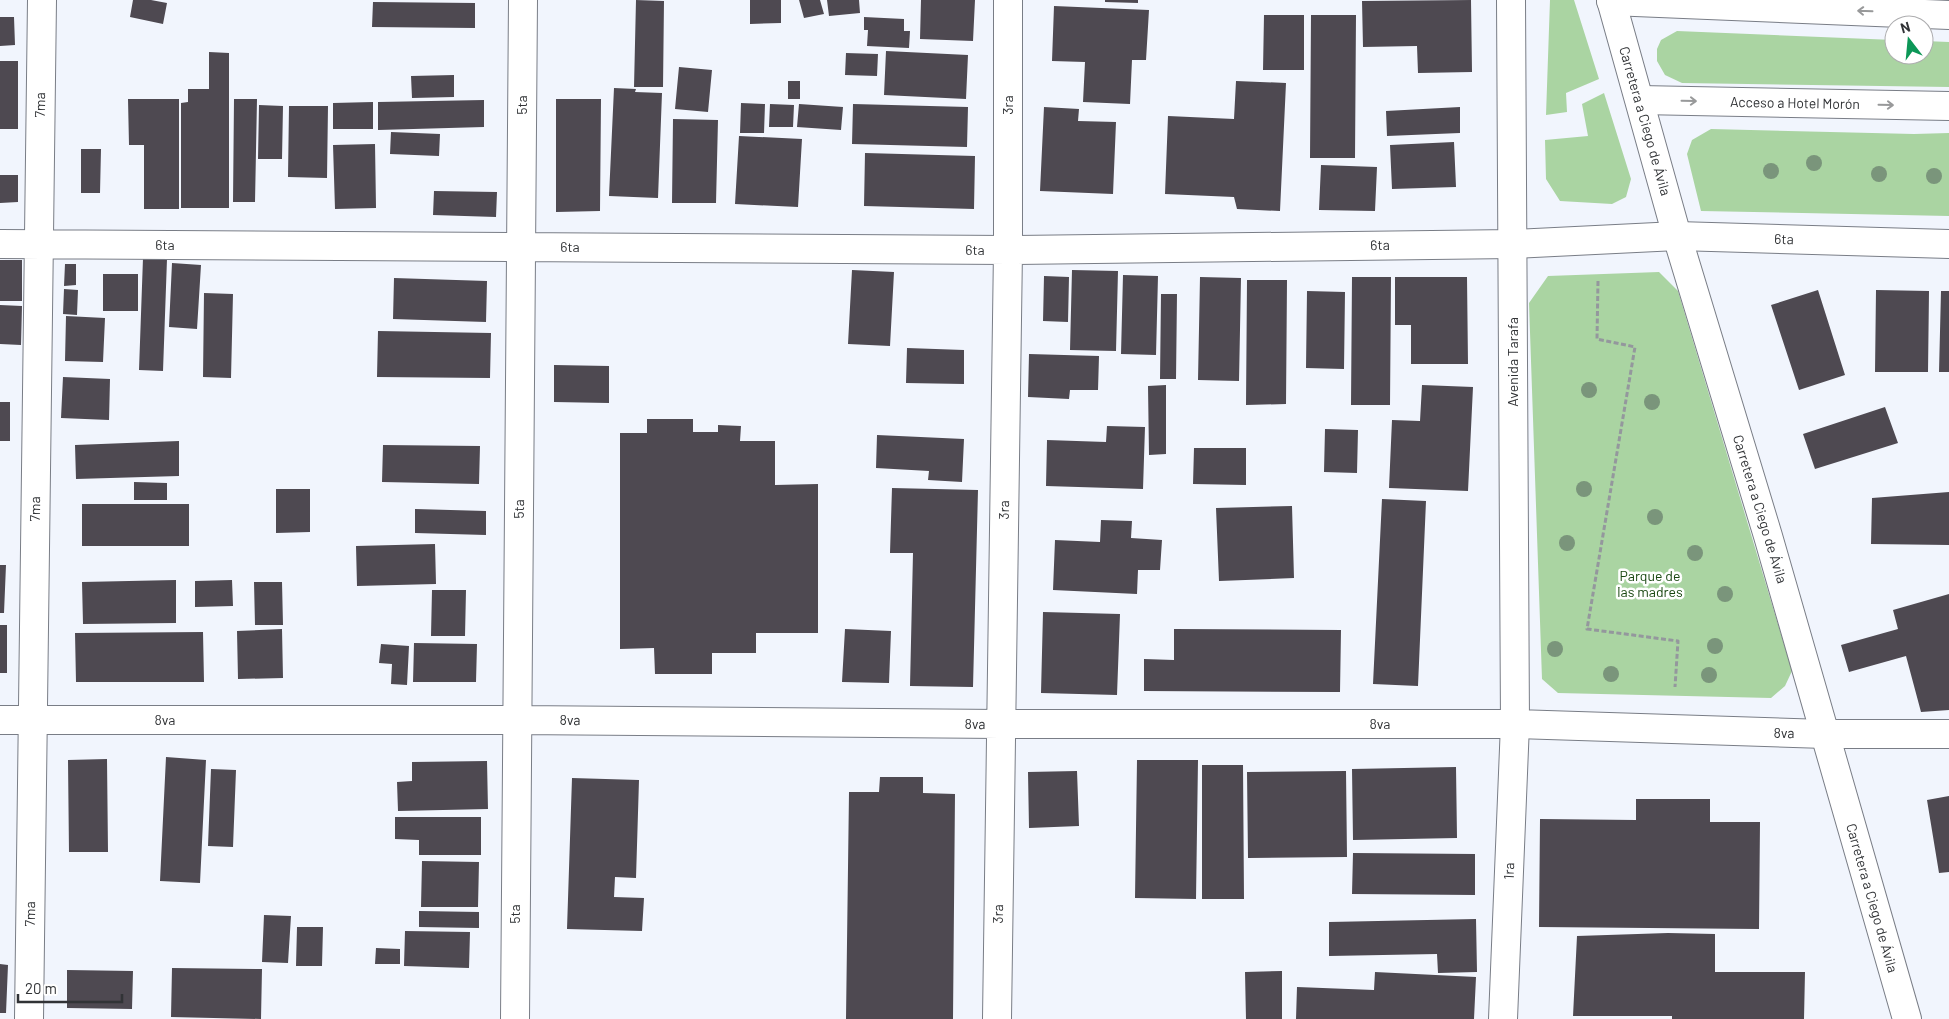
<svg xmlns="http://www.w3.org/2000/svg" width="1949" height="1019" font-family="Barlow,sans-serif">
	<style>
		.green { fill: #aad4a2 }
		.building { fill: #4e4951 }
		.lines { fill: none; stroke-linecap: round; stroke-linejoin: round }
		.minor-casing { stroke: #797d86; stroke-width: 30 }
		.tertiary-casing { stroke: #797d86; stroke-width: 30 }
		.primary-casing { stroke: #797d86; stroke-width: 30 }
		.path { stroke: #94979d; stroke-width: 3; stroke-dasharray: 5 2.5; stroke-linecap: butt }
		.minor { stroke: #fff; stroke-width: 28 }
		.tertiary { stroke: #fff; stroke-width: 28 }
		.primary { stroke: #fff; stroke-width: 28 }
		.tree { fill: #7a957b }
		.oneway { stroke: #98999a }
		.labels { text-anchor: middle; stroke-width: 5; stroke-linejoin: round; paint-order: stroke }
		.street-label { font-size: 14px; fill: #313336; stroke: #fff }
		.park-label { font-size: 14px; fill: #194711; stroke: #fff }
	</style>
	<rect width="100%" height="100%" fill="#f1f5fd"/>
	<path class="green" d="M1550,0H1574L1599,79L1566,93L1567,112L1546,115Z
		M1677,31L1894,40V55H1924V41L1949,42V87L1682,83L1665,75L1657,61V49L1661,40Z
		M1604,93L1631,179L1626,197L1612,204L1560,201L1546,179L1545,140L1588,136L1582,104Z
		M1711,129L1914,134L1949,133V216L1701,211L1687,154L1692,140Z
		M1659,272L1678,291L1792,671L1785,686L1771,698L1558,693L1542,679L1529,303L1548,276Z"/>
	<path class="building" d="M133,0H151L167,3L163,24L130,17Z
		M636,0L664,1L663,87H634Z
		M750,0H781V23L750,24Z
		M799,0H820L824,14L804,18Z
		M827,0H859L860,13L829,16Z
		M921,0H975L973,41L920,39Z
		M1105,0H1138V3L1105,2Z
		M1471,0L1472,72L1418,73L1417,46L1363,47L1362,1Z
		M373,2L475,3V28L372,27Z
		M1054,6L1149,10L1146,60H1132L1130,104L1083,102L1085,62L1052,61Z
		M1264,15H1304V70H1263Z
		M1311,15H1356L1355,158H1310Z
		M0,17H14L15,45L0,46Z
		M864,17L904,19V31H910L909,48L867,46L868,30H864Z
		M886,51L968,55L966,99L884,95Z
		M209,52L229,53V208H181V103L188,102V89H209Z
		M846,53L878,54L877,76L845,75Z
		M0,61H18V129H0Z
		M679,67L712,70L708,112L675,109Z
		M454,75V97L412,98L411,76Z
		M788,81H800V99H788Z
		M1236,81L1286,83L1280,211L1237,209L1234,197L1165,194L1168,116L1234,119Z
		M614,88L636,89L635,92L662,93L658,198L609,196Z
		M128,99H179V209H144V145H129Z
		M234,99H257L255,202H233Z
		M556,99H601L600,211L556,212Z
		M484,100V127L378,130V102Z
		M373,102V129H333V103Z
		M741,103L765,104L764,133H740Z
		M770,104L794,105L793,127H769Z
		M799,104L843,107L841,130L797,127Z
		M853,104L968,107L967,147L852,144Z
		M259,105L283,106L282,159H258Z
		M289,106H328L327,178L288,177Z
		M1044,107L1079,109L1078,121L1116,122L1113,194L1040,191Z
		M1460,107V133L1387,136L1386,111Z
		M673,119L718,120L716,203H672Z
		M391,132L440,134L439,156L390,154Z
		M739,136L802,139L798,207L735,204Z
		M1454,142L1456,187L1392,189L1390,145Z
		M375,144L376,208L335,209L333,145Z
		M81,149H101L100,193H81Z
		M865,153L975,156L974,209L864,206Z
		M1321,165L1377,167L1375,211L1319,210Z
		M0,175H18V202L0,203Z
		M434,191L497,192L496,217L433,215Z
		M143,258L167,259L163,371L139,370Z
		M0,260H22V301H0Z
		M172,263L201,265L197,329L169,327Z
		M65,264H76V285L64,286Z
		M852,270L894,272L890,346L848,344Z
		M1072,270L1118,271L1116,351L1070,350Z
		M103,274H138V311H103Z
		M1123,275L1158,276L1156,355L1121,354Z
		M1044,276L1069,277L1068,322L1043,321Z
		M1200,277L1241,278L1239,381L1198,380Z
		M1352,277H1391L1390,405H1351Z
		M1395,277H1467L1468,364H1411V325H1395Z
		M394,278L487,281L486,322L393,319Z
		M1247,280H1287L1286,404L1246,405Z
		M64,289L78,290L77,315L63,314Z
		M1818,290L1845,375L1799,390L1771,305Z
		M1876,290L1929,291L1928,372H1875Z
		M1307,291L1345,292L1344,369L1306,368Z
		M1941,291H1949V372H1939Z
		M204,293L233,294L231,378L203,377Z
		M1161,294H1177L1176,379H1160Z
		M0,305L22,306L21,345L0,344Z
		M66,316L105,318L103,362L65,361Z
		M378,331L491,333L490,378L377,377Z
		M907,348L964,350V384L906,383Z
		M1029,354L1099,356L1098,390H1070L1069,399L1028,397Z
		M554,365L609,366V403L554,402Z
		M63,377L110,379L109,420L61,418Z
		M1166,385V454L1149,455L1148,386Z
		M1422,385L1473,387L1468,491L1389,488L1392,420L1420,421Z
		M0,402H10V441H0Z
		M1885,407L1898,443L1815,469L1803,434Z
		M647,419H693V432H718V425L741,426L740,441H775V485L818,484V633H756V653H712V674H655L654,648L620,649V433H647Z
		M1107,426L1145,427L1143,489L1046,486L1047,440L1106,442Z
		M1325,429L1358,430L1357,473L1324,472Z
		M877,435L964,439L962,482L928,480L929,471L876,468Z
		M179,441V476L76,479L75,445Z
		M383,445L480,446L479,484L382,482Z
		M1194,448H1246V485L1193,484Z
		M134,482L167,483V500H134Z
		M892,488L978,490L973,687L910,686L913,553H890Z
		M276,489H310V532L276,533Z
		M1949,492V545L1871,544L1872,498Z
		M1382,499L1426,501L1418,686L1373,684Z
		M82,504H189V546H82Z
		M1292,506L1294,578L1219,581L1216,508Z
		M415,509L486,511V535L415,533Z
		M1101,520L1132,521L1131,538L1162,540L1160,570H1138L1137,594L1053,590L1055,540L1100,542Z
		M435,544L436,584L357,586L356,546Z
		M0,565H6L4,613H0Z
		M176,580V623L83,624L82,582Z
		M232,580L233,606L195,607V581Z
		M254,582H282L283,625H255Z
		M432,590H466L465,636H431Z
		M1949,594V710L1921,712L1906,656L1849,672L1841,645L1898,629L1893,610Z
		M1043,612L1120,614L1117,695L1041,693Z
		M0,625H7V673H0Z
		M282,629L283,678L238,679L237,631Z
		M845,629L891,631L889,683L842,682Z
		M1174,629L1341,630L1340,692L1144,691V659L1174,660Z
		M203,632L204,682H76L75,633Z
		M414,643L477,644L476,682H413Z
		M381,644L409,646L407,685L391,684L392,664L379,663Z
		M166,757L206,760L200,883L160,881Z
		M107,759L108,852H69L68,760Z
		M1137,760H1198L1196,899L1135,898Z
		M487,761L488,809L398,811L397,782L412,781V762Z
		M1202,765H1243L1244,899H1202Z
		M1456,767L1457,838L1353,840L1352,769Z
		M211,769L236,770L233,847L208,846Z
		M1077,771L1079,826L1029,828L1028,772Z
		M1346,771L1347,857L1248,858L1247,772Z
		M880,777H923V793L955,794L953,1019H846L849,792H879Z
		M572,778L639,780L636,878L615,877L614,897L644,898L642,931L567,929Z
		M1949,796V872L1939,873L1927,800Z
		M1636,799H1710V822H1760L1759,929L1539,927L1540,819L1636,820Z
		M395,817H481V855H419V840L395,839Z
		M1353,853L1475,854V895L1352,894Z
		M422,861L479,862L478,907H421Z
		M419,911L479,912V928L419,927Z
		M264,915L291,916L288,963L262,962Z
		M1476,919L1477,972L1438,973L1437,954L1329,956V922Z
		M297,927H323L322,966H296Z
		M405,931L470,932L469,968L404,966Z
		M1668,933L1715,934V972H1805L1804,1019H1672V1016H1573L1577,936Z
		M376,948L400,949V964H375Z
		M0,964L8,965L6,1013H0Z
		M172,968L262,969L261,1019L171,1017Z
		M67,970L133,971L132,1009L67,1008Z
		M1282,971V1019H1246L1245,972Z
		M1375,972L1476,977L1474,1019H1296L1297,987L1374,990Z"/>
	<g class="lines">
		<g class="minor-casing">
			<path id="minor" d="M1611,1L1949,15
				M1640,100L1949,106
				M0,244L1008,250L1513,244L1677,236L1949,244
				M0,720H517L1000,724H1515L1503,1019
				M1825,734H1949
				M29,1019L42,0
				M515,1019L523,0
				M997,1019L1008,250V0"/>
		</g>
		<g class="tertiary-casing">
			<path id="tertiary" d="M1511,0L1515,724L1825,734"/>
		</g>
		<g class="primary-casing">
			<path id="primary" d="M1611,0L1677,236L1768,536L1907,1019"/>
		</g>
		<path class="path" d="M1598,281L1597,339L1635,347L1587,629L1678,641L1675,687"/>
		<use href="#minor" class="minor"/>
		<use href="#tertiary" class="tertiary"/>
		<use href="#primary" class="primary"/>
	</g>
	<g class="tree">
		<circle cx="1814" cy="163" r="8"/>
		<circle cx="1771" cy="171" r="8"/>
		<circle cx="1879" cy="174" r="8"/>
		<circle cx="1934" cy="176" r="8"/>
		<circle cx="1589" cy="390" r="8"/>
		<circle cx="1652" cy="402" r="8"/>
		<circle cx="1584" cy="489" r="8"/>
		<circle cx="1655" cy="517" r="8"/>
		<circle cx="1567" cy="543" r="8"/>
		<circle cx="1695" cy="553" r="8"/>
		<circle cx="1725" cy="594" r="8"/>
		<circle cx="1715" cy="646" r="8"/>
		<circle cx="1555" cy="649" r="8"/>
		<circle cx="1611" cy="674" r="8"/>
		<circle cx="1709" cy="675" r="8"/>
	</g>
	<defs><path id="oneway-shaft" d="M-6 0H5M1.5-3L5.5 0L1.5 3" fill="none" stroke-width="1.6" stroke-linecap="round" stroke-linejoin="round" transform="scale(1.25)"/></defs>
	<g class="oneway">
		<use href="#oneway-shaft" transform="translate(1865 11) rotate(-178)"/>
		<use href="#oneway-shaft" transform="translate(1689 101) rotate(1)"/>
		<use href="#oneway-shaft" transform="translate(1886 105) rotate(1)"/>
	</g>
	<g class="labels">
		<g class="street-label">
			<text transform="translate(1795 103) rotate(1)" y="5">Acceso a Hotel Morón</text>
			<text transform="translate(40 105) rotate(-89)" y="5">7ma</text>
			<text transform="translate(522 105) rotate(-90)" y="5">5ta</text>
			<text transform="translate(1008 105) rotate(-90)" y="5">3ra</text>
			<text transform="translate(1645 121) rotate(74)" y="5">Carretera a Ciego de Ávila</text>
			<text transform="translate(1784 239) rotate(2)" y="5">6ta</text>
			<text x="165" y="250">6ta</text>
			<text transform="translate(1380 245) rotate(-1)" y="5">6ta</text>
			<text x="570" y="252">6ta</text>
			<text x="975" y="255">6ta</text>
			<text transform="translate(1513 362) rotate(-90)" y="5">Avenida Tarafa</text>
			<text transform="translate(35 509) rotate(-89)" y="5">7ma</text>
			<text transform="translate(519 509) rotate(-89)" y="5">5ta</text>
			<text transform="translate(1760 509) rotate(73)" y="5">Carretera a Ciego de Ávila</text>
			<text transform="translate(1004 510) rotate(-89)" y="5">3ra</text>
			<text x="165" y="725">8va</text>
			<text transform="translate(570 720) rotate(1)" y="5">8va</text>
			<text transform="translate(975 724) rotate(1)" y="5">8va</text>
			<text x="1380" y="729">8va</text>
			<text transform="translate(1784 733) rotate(1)" y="5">8va</text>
			<text transform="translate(1509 871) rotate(-88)" y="5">1ra</text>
			<text transform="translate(1872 898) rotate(74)" y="5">Carretera a Ciego de Ávila</text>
			<text transform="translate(30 914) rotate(-89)" y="5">7ma</text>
			<text transform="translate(515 914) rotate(-90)" y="5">5ta</text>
			<text transform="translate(998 914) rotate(-89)" y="5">3ra</text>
		</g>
		<g class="park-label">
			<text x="1650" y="581">Parque de<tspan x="1650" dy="16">las madres</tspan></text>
		</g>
	</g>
	<g transform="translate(1909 40) rotate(344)"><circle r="24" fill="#ffffff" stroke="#adadaf"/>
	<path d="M0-4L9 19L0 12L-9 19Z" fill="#0c9757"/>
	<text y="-8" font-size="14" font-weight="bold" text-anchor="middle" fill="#313336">N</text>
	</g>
	<path d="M18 994v8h104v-8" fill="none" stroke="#313336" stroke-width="2.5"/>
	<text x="25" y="994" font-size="15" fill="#313336" stroke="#ffffff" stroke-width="4" paint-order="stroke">20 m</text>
</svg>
